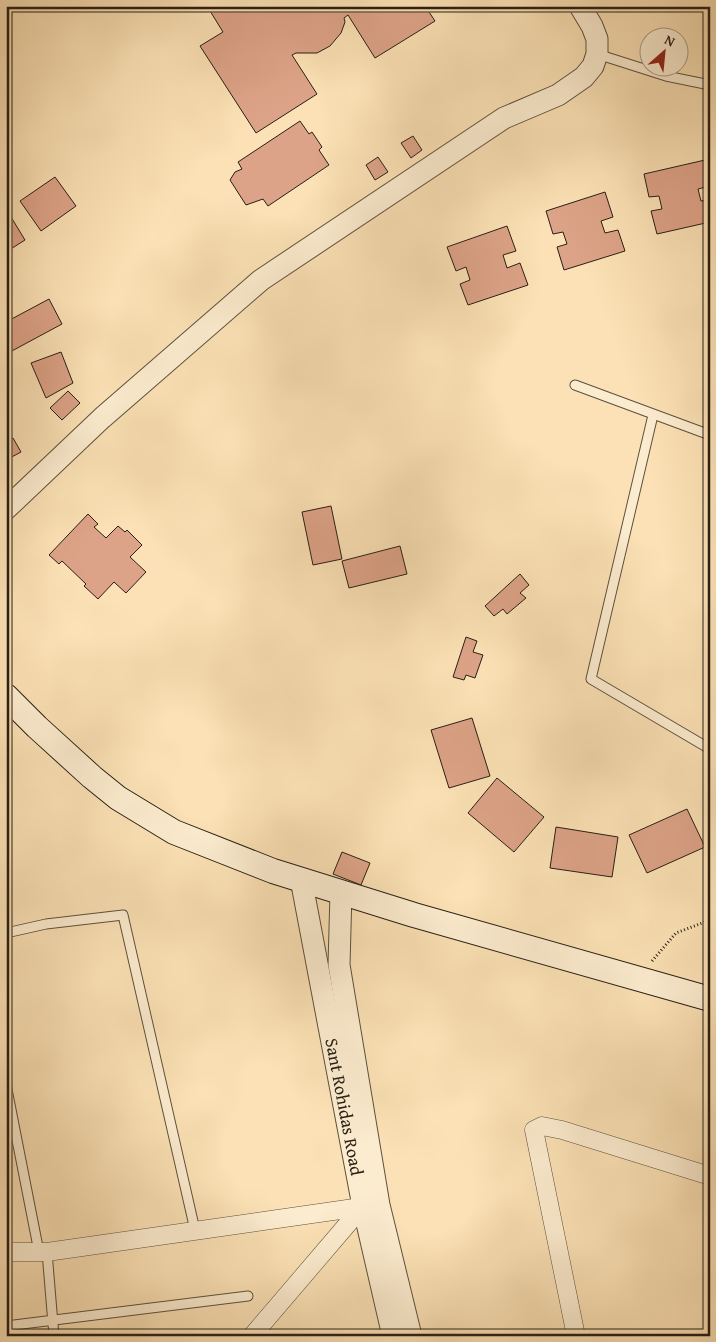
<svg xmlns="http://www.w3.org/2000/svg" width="716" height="1342" font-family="'Gentium Book Plus',serif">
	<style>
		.building { fill: #dda388; stroke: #281f15 }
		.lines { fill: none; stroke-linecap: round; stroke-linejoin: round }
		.service-casing { stroke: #5d503d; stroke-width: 11 }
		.minor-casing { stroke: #5d503d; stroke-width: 19 }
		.tertiary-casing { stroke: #5d503d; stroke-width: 23 }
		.secondary-casing { stroke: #281f15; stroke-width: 26 }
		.path { stroke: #281f15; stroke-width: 3; stroke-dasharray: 1 2.5; stroke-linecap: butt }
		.service { stroke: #fceccf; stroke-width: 9 }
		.minor { stroke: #fceccf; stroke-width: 18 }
		.tertiary { stroke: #fceccf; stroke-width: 21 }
		.secondary { stroke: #fceccf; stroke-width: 24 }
		.labels { text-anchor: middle; stroke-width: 4; stroke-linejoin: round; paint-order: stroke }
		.street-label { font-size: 18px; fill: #281f15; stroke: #fceccf }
	</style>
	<rect width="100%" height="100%" fill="#fbe1b5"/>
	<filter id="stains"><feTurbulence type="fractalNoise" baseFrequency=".004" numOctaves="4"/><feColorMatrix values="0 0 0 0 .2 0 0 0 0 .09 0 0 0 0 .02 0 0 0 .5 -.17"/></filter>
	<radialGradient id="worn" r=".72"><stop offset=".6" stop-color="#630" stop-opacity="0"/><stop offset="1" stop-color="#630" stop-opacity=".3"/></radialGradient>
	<path class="building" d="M207,6H425L435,21L375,58L348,15L344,18L345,22L341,33L330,46L317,53H296L292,55L317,94L256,133L200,46L223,32Z
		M300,121L309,134L312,132L322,147L319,150L329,165L268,206L263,199L246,205L230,180L235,172L242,169L238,162Z
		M413,136L422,150L411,158L401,143Z
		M378,157L388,172L375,180L366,165Z
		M705,160L710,186L698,189L701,201L710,200V222L657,234L651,211L662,209L659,196L649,197L644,174Z
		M55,177L76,206L41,231L20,201Z
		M605,192L613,217L601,221L605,233L618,230L625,251L564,270L557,247L567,244L563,232L553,234L546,211Z
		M11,217L25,240L6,252V220Z
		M507,226L516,251L503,255L507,268L520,263L528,285L468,305L460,284L470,280L466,267L456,271L447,247Z
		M49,299L62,324L10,352L6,345V322Z
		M61,352L73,383L46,398L31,363Z
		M68,391L80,403L62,420L50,408Z
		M13,438L21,452L6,460V441Z
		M331,506L342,559L313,565L302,512Z
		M88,514L98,524L94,527L106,538L118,526L125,532L127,530L142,545L130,557L146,572L126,593L114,582L98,599L84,586L86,584L62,561L59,564L49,555Z
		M400,546L407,574L349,588L342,561Z
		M520,574L529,585L520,593L526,598L507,614L503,609L494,616L485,606Z
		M466,637L477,641L473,652L483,655L475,678L466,675L464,680L453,677Z
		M472,718L490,776L449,788L431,730Z
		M497,778L544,817L514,852L468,813Z
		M687,809L705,847L647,873L629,835Z
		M556,827L618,837L612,877L550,868Z
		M342,852L370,863L361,885L333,874Z"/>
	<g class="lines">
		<g class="service-casing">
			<path id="service" d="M597,54L666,76L710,85
				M575,385L710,435
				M653,415L591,679L710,749
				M6,933L46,924L123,915L195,1230
				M6,1084L39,1252
				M47,1252L54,1336
				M6,1326L248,1296"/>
		</g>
		<g class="minor-casing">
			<path id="minor" d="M6,1252H47L375,1205
				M252,1336L363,1206
				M576,1336L534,1130L542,1126L562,1130L710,1176"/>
		</g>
		<g class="tertiary-casing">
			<g id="tertiary">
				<path d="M6,509L102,418L261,280L504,118L558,95L584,77L593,66L597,54V39L592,26L580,6"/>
				<path id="s1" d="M301,879L363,1206L393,1336"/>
				<path d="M341,892L339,965L379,1205L411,1336"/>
			</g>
		</g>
		<g class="secondary-casing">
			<path id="secondary" d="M6,696L37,727L92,777L118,798L174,832L273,871L414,915L710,999"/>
		</g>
		<path class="path" d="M652,961L676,933L710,920"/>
		<use href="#service" class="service"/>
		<use href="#minor" class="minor"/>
		<use href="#tertiary" class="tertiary"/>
		<use href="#secondary" class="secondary"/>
	</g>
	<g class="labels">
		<g class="street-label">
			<text dy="6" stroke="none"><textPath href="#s1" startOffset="232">Sant Rohidas Road</textPath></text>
		</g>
	</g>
	<rect width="716" height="1342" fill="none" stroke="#fbe1b5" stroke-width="25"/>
	<rect x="8" y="8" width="701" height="1327" fill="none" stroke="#281f15" stroke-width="2.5"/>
	<rect x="12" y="12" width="691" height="1317" fill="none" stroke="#281f15"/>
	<g transform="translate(664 52) rotate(27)"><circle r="24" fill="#fceccf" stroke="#a79a85"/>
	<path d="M0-4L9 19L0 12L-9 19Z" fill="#8f2418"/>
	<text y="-8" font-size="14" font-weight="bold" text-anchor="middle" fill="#281f15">N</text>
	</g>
	<rect width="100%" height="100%" filter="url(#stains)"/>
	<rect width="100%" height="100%" fill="url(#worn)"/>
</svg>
